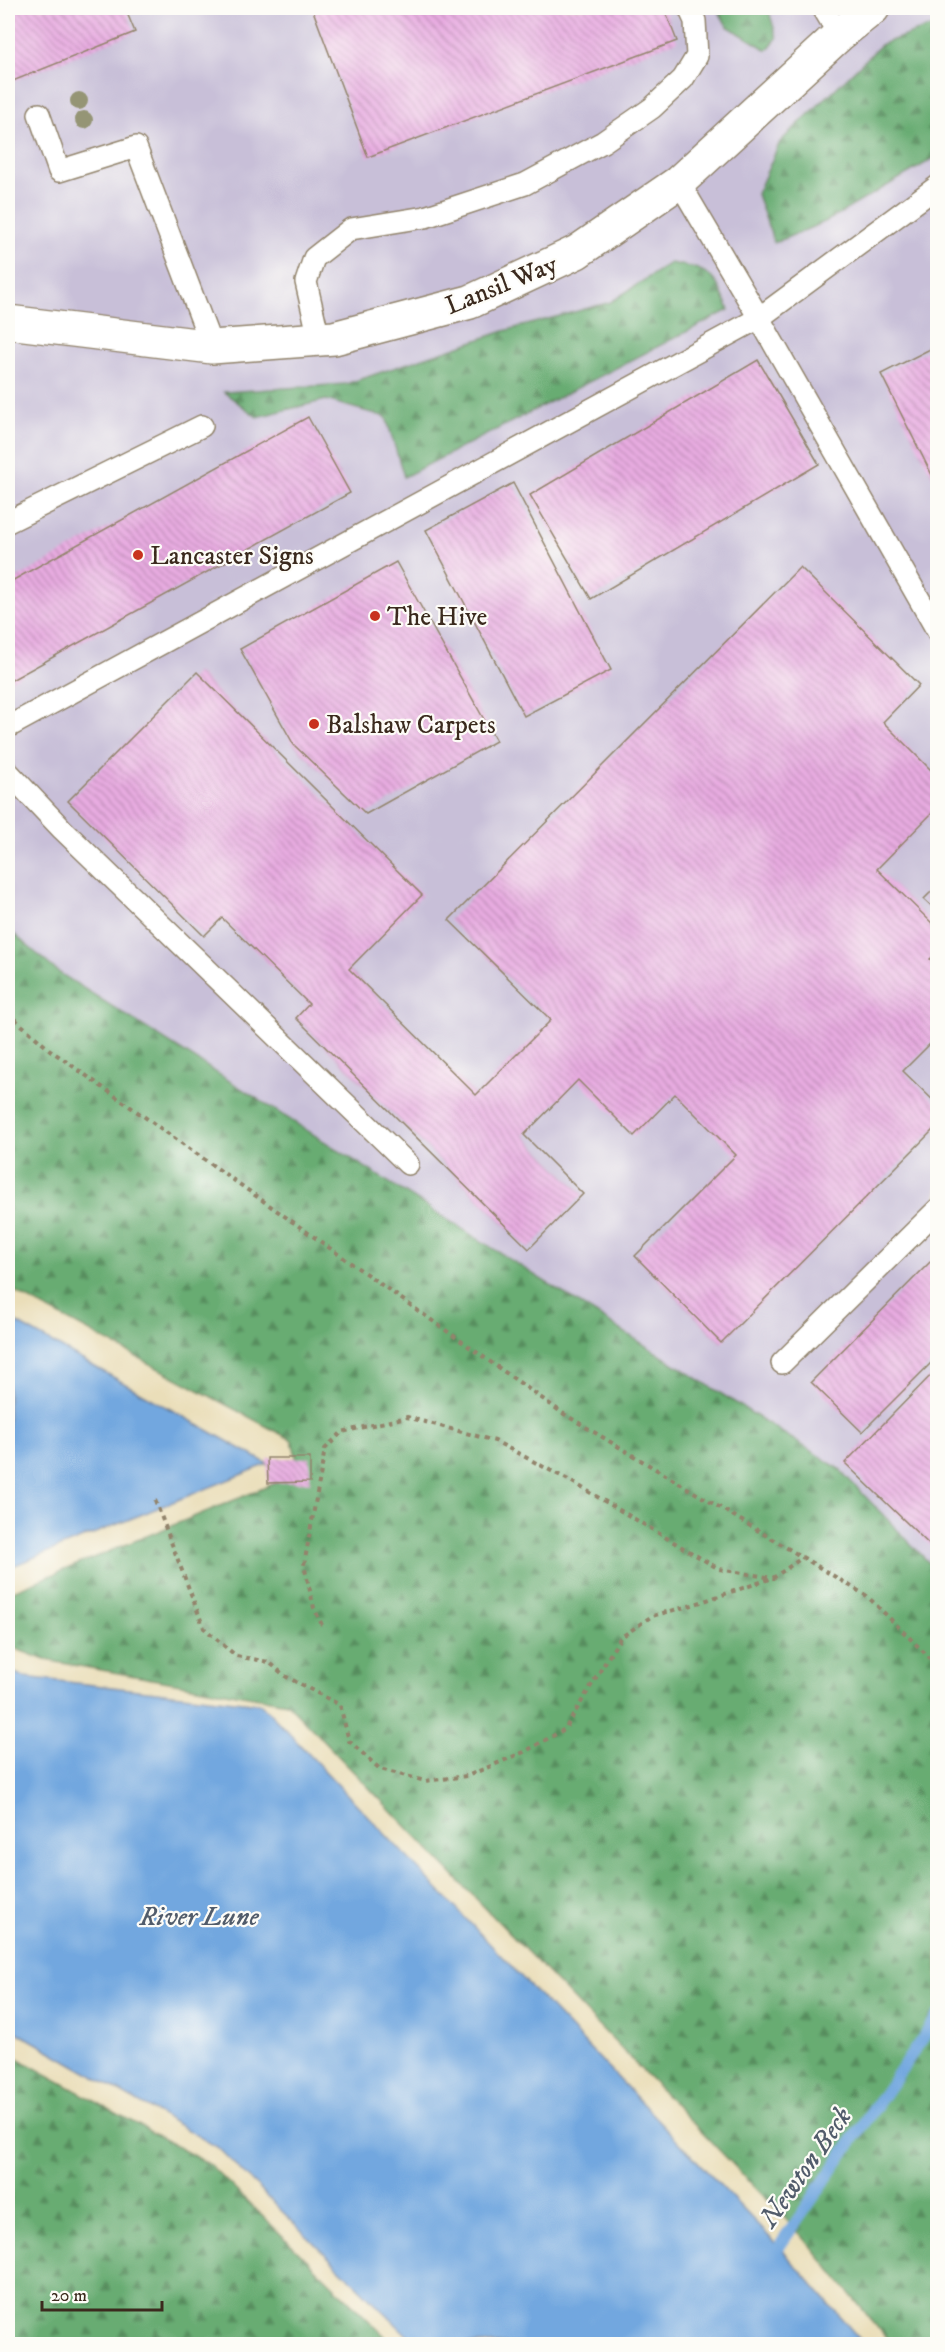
<svg xmlns="http://www.w3.org/2000/svg" width="945" height="2352" font-family="'IM FELL DW Pica',serif">
	<style>
		.industrial { fill: #c8bfd8 }
		.forest { fill: url(#forest-firs); stroke: #516b48; stroke-width: 1.5 }
		.water { fill: #72a7df; stroke: #56687e; stroke-width: 1.5 }
		.lines { fill: none; stroke-linecap: round; stroke-linejoin: round }
		.stream { stroke: #72a7df; stroke-width: 12 }
		.building { fill: url(#building-back-hatch) }
		.lane-casing { stroke: #92846c; stroke-width: 24 }
		.street-casing { stroke: #92846c; stroke-width: 36 }
		.path { stroke: #92846c; stroke-width: 4; stroke-dasharray: 4.5 4.5; stroke-linecap: butt }
		.lane { stroke: #fff; stroke-width: 21 }
		.street { stroke: #fff; stroke-width: 33 }
		.tree { fill: #959575 }
		.poi-dot { fill: #c8321e; stroke: #fdfcf7; stroke-width: 2 }
		.labels { text-anchor: middle; stroke-width: 4.5; stroke-linejoin: round; paint-order: stroke }
		.street-label { font-size: 26px; fill: #3b2a1e; stroke: #fdfcf7 }
		.poi-label { font-size: 26px; fill: #3b2a1e; stroke: #fdfcf7; text-anchor: start }
		.water-label { font-size: 27px; font-style: italic; fill: #515c6b; stroke: #fdfcf7 }
	</style>
	<defs>
		<pattern id="forest-firs" width="22" height="20" patternUnits="userSpaceOnUse" patternTransform="scale(1.5)"><rect width="22" height="20" fill="#67ac72"/><path d="M5 1l3.5 6h-7zM16 11l3.5 6h-7z" fill="#568c5d"/></pattern>
		<pattern id="building-back-hatch" width="6" height="6" patternUnits="userSpaceOnUse" patternTransform="scale(1.5)"><rect width="6" height="6" fill="#e8ace1"/><path d="M-1 5l2 2M0 0l6 6M5-1l2 2" fill="none" stroke="#bd8cb6"/></pattern>
	</defs>
	<rect width="100%" height="100%" fill="#fdfcf7"/>
	<filter id="ink" filterUnits="userSpaceOnUse"><feTurbulence type="fractalNoise" baseFrequency=".0167" numOctaves="2"/><feDisplacementMap in="SourceGraphic" scale="12" xChannelSelector="R" yChannelSelector="G"/><feConvolveMatrix kernelMatrix="1 2 1 2 8 2 1 2 1" color-interpolation-filters="sRGB"/></filter>
	<filter id="wash" filterUnits="userSpaceOnUse"><feTurbulence type="fractalNoise" baseFrequency=".008" numOctaves="4" result="noise"/><feDisplacementMap in="SourceGraphic" scale="24" xChannelSelector="R" yChannelSelector="G"/><feGaussianBlur stdDeviation="1.35" result="paint"/><feColorMatrix in="noise" values="0 0 0 0 0 0 0 0 0 0 0 0 0 0 0 0 0 1.4 0 .05"/><feComposite in="paint" operator="in"/></filter>
	<g filter="url(#wash)">
		<rect width="100%" height="100%" fill="#eadeb9"/>
		<path class="industrial" d="M8,8H937V1571L838,1468L58,972L8,929Z"/>
		<path class="forest" d="M717,8H768L777,38L767,50L727,26Z
			M930,27L937,31V158L936,157L827,221L774,243L757,194L780,142L882,44Z
			M670,263C709,269 715,274 729,310L404,477L386,417L326,400L257,417L224,392L346,384L504,331L611,302Z
			M8,929L58,972L838,1468L937,1571V2344H891L803,2237L287,1703L45,1660L8,1646V1593L300,1473L292,1440L8,1288Z
			M8,2053L209,2164L393,2344H8Z"/>
		<path class="water" d="M8,1318L268,1464L8,1568Z
			M8,1670L24,1677L261,1704L784,2252L864,2344H416L217,2147L8,2027Z"/>
		<g class="lines">
			<path class="stream" d="M770,2260L938,2016"/>
		</g>
		<g id="blocks">
			<path class="building" d="M8,8H125L135,32L8,83Z
				M312,8H664L677,41L368,157Z
				M938,345V487L881,374Z
				M758,360L819,464L591,599L530,495Z
				M308,417L350,493L8,682V583Z
				M513,483L611,670L524,716L426,530Z
				M396,562L496,741L366,814L294,745L240,649Z
				M800,567L919,685L883,722L938,777V807L877,869L938,929V952L930,959L938,967V1036L903,1071L938,1105V1125L721,1343L635,1256L736,1155L675,1094L634,1136L578,1080L524,1135L583,1194L529,1249L296,1018L309,1004L222,918L204,936L68,801L197,672L422,895L349,969L476,1095L551,1020L449,920Z
				M938,885V912L924,899Z
				M938,1254V1356L862,1432L811,1382Z
				M938,1368V1553L845,1463Z
				M267,1458H310V1482L268,1483Z"/>
		</g>
	</g>
	<g filter="url(#ink)">
		<use href="#blocks" fill-opacity="0" stroke="#92846c" stroke-width="1.5"/>
		<g class="lines">
			<g class="lane-casing">
				<path id="lane" d="M823,8L839,35
					M39,114L59,171L136,147L212,347
					M679,182L759,318L938,632
					M319,339L306,282L314,258L351,229L425,217L525,184L603,142L652,108L683,79L697,56L695,21L689,8
					M8,522L202,426
					M8,727L759,318L938,186
					M8,772L62,829L408,1164
					M782,1363L938,1209"/>
			</g>
			<g class="street-casing">
				<path id="street" d="M8,322L212,347L334,338L470,302L577,252L679,182L839,35L873,8"/>
			</g>
			<path class="path" d="M8,1013L50,1050L564,1414L867,1596L938,1666
				M155,1500L204,1628L236,1656L269,1662L285,1676L340,1705L349,1741L380,1769L425,1781L467,1776L524,1752L565,1729L620,1638L652,1616L689,1606L773,1578
				M322,1625L314,1608L304,1565L325,1449L342,1432L407,1417L495,1441L574,1483L719,1569L773,1578L803,1557"/>
			<use href="#lane" class="lane"/>
			<use href="#street" class="street"/>
		</g>
		<g class="tree">
			<circle cx="79" cy="101" r="9"/>
			<circle cx="84" cy="120" r="9"/>
		</g>
	</g>
	<g class="poi-dot">
		<circle cx="138" cy="555" r="6"/>
		<circle cx="375" cy="616" r="6"/>
		<circle cx="314" cy="724" r="6"/>
	</g>
	<g class="labels">
		<g class="street-label">
			<text transform="translate(501 284) rotate(-22)" y="9">Lansil Way</text>
		</g>
		<g class="poi-label">
			<text x="150" y="564">Lancaster Signs</text>
			<text x="387" y="625">The Hive</text>
			<text x="326" y="733">Balshaw Carpets</text>
		</g>
		<g class="water-label">
			<text x="199" y="1925">River Lune</text>
			<text transform="translate(805 2167) rotate(-55)" y="9">Newton Beck</text>
		</g>
	</g>
	<rect width="945" height="2352" fill="none" stroke="#fdfcf7" stroke-width="30"/>
	<path d="M42 2301v9h120v-9" fill="none" stroke="#3b2a1e" stroke-width="3"/>
	<text x="51" y="2301" font-size="18" fill="#3b2a1e" stroke="#fdfcf7" stroke-width="4.5" paint-order="stroke">20 m</text>
</svg>
